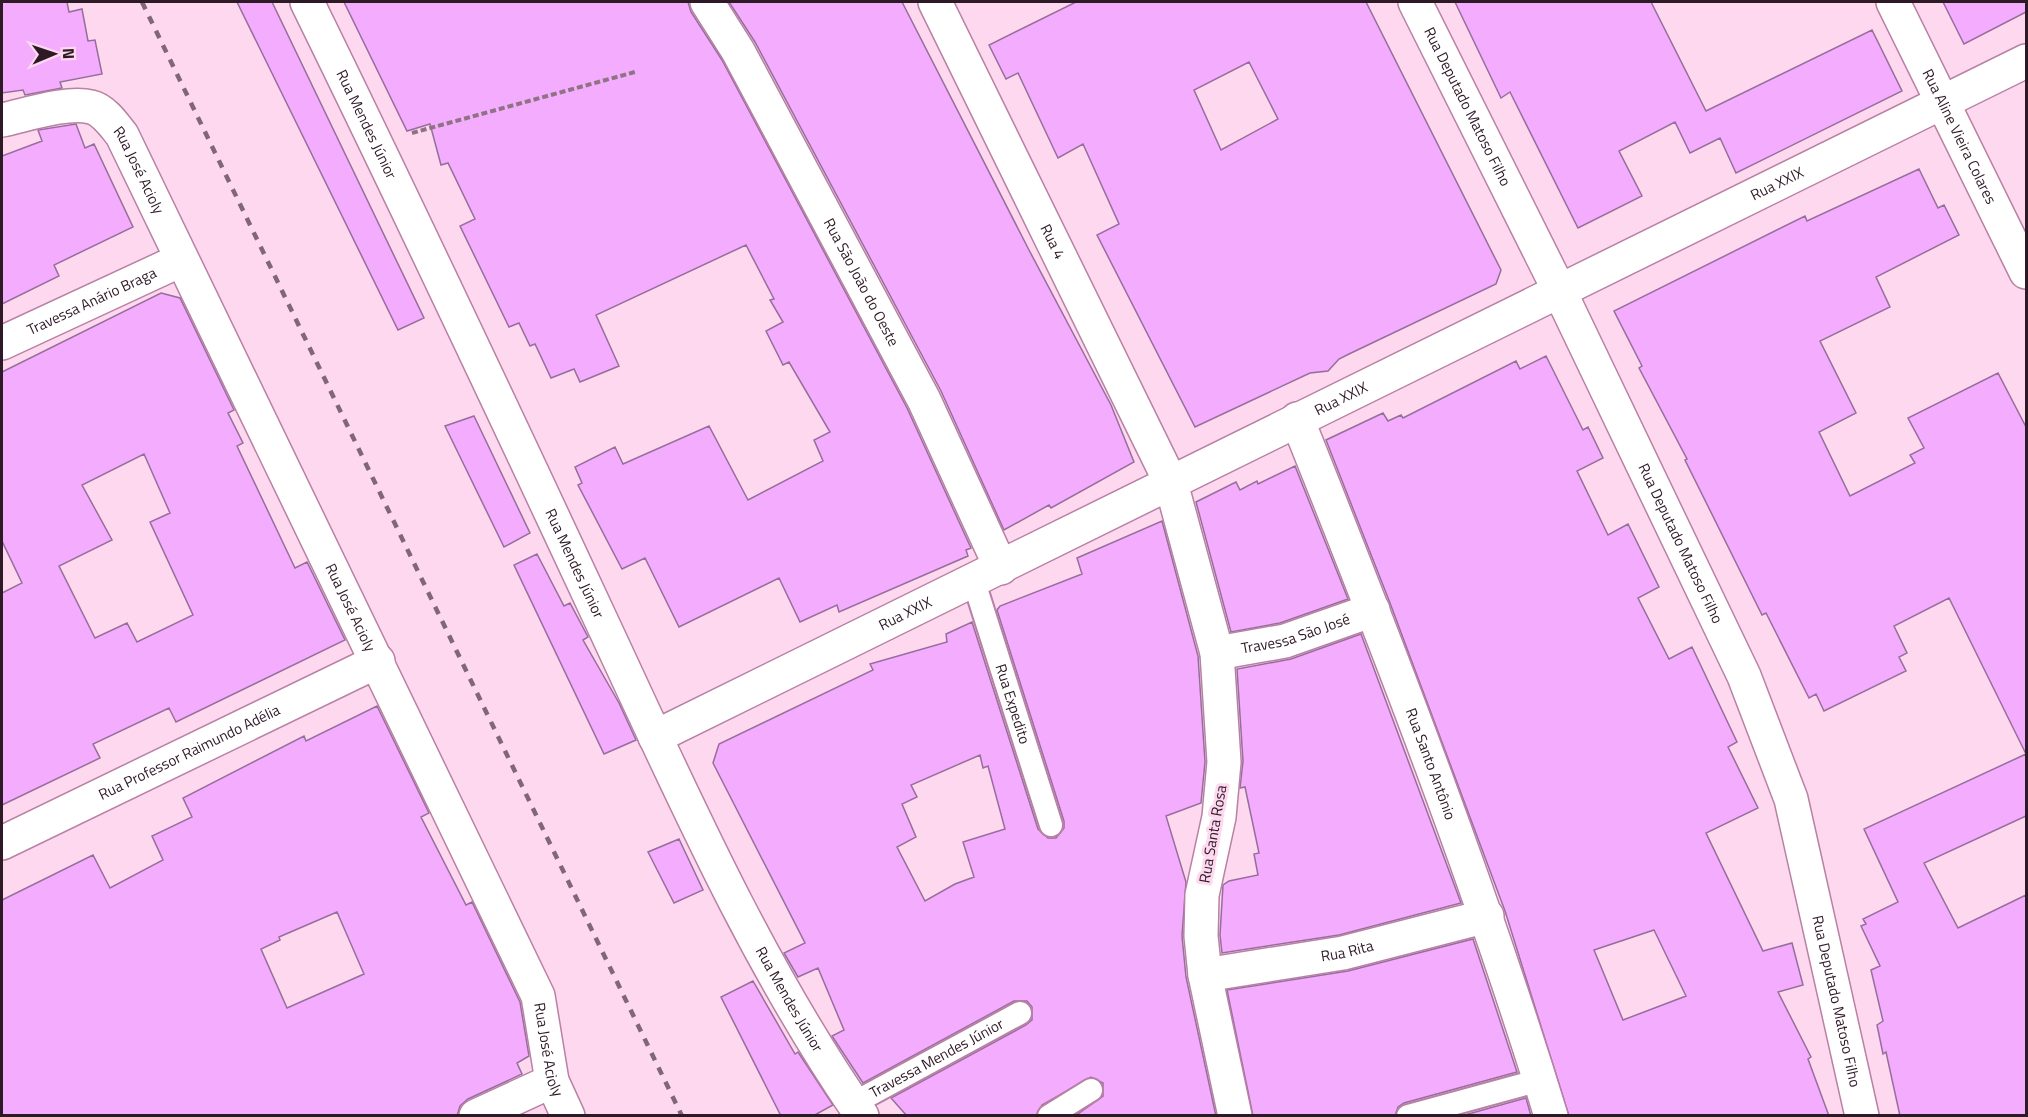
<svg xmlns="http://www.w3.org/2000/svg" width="2028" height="1117" font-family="'Titillium Web',sans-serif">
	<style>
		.building { fill: #f3acfe; stroke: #966e9c; stroke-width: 1.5; fill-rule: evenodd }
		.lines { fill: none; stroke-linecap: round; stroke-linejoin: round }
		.service-casing { stroke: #b981a4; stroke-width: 26 }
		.minor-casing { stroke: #b981a4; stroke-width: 36 }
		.tertiary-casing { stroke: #b981a4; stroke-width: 36 }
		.path { stroke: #8f7283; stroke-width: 4; stroke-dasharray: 6 3; stroke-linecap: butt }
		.service { stroke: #fff; stroke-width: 22 }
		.minor { stroke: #fff; stroke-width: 33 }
		.tertiary { stroke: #fff; stroke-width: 33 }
		.rail { stroke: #816677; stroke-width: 4.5; stroke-dasharray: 8 8; stroke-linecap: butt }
		.labels { text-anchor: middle; stroke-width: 6; stroke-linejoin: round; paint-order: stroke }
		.street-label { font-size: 15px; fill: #2e1926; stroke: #fdd8ee }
	</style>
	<rect width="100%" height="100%" fill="#fdd8ee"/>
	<path class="building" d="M2,2H67L69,12L82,9L88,41L95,40L102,74L60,82L62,88L25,95L23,90L2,93Z
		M237,2H272L424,318L398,330Z
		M344,2H688L691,12L722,60L907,408L971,548L966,550L968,556L839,612L837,605L800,622L779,578L679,627L645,558L622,569L578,485L582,483L575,467L615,447L623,464L709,426L748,500L823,461L814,440L830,432L789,362L783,365L766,331L783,322L770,300L774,299L746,245L596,315L619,366L580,382L574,369L551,378L535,344L530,346L519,323L509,327L460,226L475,219L448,163L441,165L430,124L407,131Z
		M729,2H902L1029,250L1111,405L1134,462L1051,508L1049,505L1004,530L941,391L755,42Z
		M1076,2H1366L1501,270L1496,284L1349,354L1339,359L1328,371L1310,373L1195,427L1097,235L1119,224L1083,144L1058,158L1018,73L1006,79L989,45ZM1249,62L1278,119L1221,150L1194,90Z
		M1455,2H1651L1706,111L1872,30L1902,91L1736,173L1720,138L1690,153L1675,122L1619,151L1642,196L1578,228L1510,92L1501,98Z
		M1943,2H2026V12L1964,44Z
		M76,124L85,148L94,144L133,227L54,265L59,276L2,304V156L42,141L38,130Z
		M1919,169L1938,208L1944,205L1959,235L1876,277L1890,307L1820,341L1856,413L1819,432L1850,496L1915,463L1910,455L1924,448L1908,418L1998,373L2026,427V754L1949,598L1894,626L1907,653L1899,657L1906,671L1824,711L1816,694L1809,698L1766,613L1762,615L1685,460L1687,459L1639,368L1642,366L1614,311L1805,216L1807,221Z
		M161,293L180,298L234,410L228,413L243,443L237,446L295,568L307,562L345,640L176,722L169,708L93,744L100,758L2,805V593L22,583L2,541V372ZM144,454L170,513L150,522L193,615L137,642L127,623L95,638L59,566L112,540L82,485Z
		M1546,356L1583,430L1588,427L1603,458L1577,471L1608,535L1628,524L1659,587L1638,598L1669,659L1692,647L1737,742L1728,747L1758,808L1706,833L1763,951L1792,943L1803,985L1778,992L1811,1057L1808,1059L1829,1116H1569L1505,911L1390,603L1326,440L1383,413L1388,421L1401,415L1403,418L1516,361L1520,369ZM1654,930L1686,996L1623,1020L1594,950Z
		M474,416L530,533L504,547L445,426Z
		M1295,466L1348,599L1280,623L1231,632L1196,502L1236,482L1240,490L1257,481L1258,484Z
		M1162,521L1198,656L1205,762L1201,803L1166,816L1186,882L1182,936L1186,977L1216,1116H1075L1103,1096V1083L1091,1077L1042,1105L1036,1116H907L891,1098L1026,1025L1032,1020V1007L1027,1001H1014L863,1083L832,1036L844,1030L818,968L798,977L784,953L805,943L713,763L719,744L873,670L870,664L947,642L946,634L972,622L1038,829L1048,838H1056L1064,828V821L997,610L1000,606L1082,574L1077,558ZM980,755L983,768L988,766L1005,829L963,842L974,877L955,884L925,901L897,847L916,837L902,804L917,797L911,785Z
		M537,554L564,606L570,603L588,637L583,640L619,703L636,740L604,754L514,565Z
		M1361,634L1461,903L1339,935L1222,953L1220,935L1223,885L1229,881L1258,875L1254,854L1259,853L1245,787L1240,788L1243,761L1237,669L1291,659Z
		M377,706L429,813L421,817L466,905L472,902L520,1002L529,1056L517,1063L522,1074L468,1099L460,1106L457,1116H2V900L93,855L110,888L163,860L152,836L192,817L183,798L304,736L306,741ZM337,912L364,974L287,1008L261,949L280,940L279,937Z
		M2026,754V816L1924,863L1958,928L2026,895V1116H1900L1886,1052L1883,1054L1877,1025L1883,1021L1871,970L1880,966L1861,926L1866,924L1863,919L1898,902L1864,829Z
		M679,839L703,890L674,903L648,852Z
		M1473,939L1517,1072L1404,1103L1398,1107L1395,1116H1253L1227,990L1348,971Z
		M753,981L795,1054L798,1052L833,1105L813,1116H781L721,997Z
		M1526,1098L1531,1116H1461Z"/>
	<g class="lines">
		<g class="service-casing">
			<g id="service">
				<path id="s1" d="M974,582L1051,825"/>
				<path id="s2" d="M854,1103L1020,1013"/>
				<path d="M1049,1116L1091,1090"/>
				<path d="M1408,1116L1540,1080"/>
			</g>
		</g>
		<g class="minor-casing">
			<g id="minor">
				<path id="s3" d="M307,2C407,206 504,412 600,618C679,787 755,962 862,1116"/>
				<path id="s4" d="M707,2L738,51L924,400L1001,568"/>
				<path id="s5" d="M935,2L1171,483L1217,653L1224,762L1219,817L1202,895L1201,936L1205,975L1235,1116"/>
				<path id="s6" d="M1893,2L2026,272"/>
				<path id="s7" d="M2,120C26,115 67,101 91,107C104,110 114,125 122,135L538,996L552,1081L568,1116"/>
				<path id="s8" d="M2,343L181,260"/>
				<path id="s9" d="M1297,419C1389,649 1478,879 1551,1116"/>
				<path id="s10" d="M1217,653L1285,641L1373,610"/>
				<path id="s11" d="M655,737L2026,61"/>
				<path id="s12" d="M2,843L378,661"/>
				<path id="s13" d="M1205,975L1343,953L1487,916"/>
				<path d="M476,1116L552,1081"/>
			</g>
		</g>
		<g class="tertiary-casing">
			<g id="tertiary">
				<path id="s14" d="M1415,2L1559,290L1744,676L1791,799L1862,1116"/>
			</g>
		</g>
		<path class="path" d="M412,133L635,72"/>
		<use href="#service" class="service"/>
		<use href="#minor" class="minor"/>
		<use href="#tertiary" class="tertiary"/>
		<path class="rail" d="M142,2L682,1116"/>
	</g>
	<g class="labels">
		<g class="street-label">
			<text dy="5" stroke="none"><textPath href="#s14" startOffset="117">Rua Deputado Matoso Filho</textPath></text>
			<text dy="5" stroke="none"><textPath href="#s3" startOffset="136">Rua Mendes Júnior</textPath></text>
			<text dy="5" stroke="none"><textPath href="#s6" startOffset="150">Rua Aline Vieira Colares</textPath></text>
			<text dy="5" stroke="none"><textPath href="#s7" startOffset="172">Rua José Acioly</textPath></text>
			<text dy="5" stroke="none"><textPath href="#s11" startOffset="1251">Rua XXIX</textPath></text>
			<text dy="5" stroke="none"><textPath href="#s5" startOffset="267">Rua 4</textPath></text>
			<text dy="5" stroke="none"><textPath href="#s4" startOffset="320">Rua São João do Oeste</textPath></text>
			<text dy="5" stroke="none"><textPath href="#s8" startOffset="99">Travessa Anário Braga</textPath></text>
			<text dy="5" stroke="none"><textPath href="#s11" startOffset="765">Rua XXIX</textPath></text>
			<text dy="5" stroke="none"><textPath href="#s14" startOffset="603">Rua Deputado Matoso Filho</textPath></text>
			<text dy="5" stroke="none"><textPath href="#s3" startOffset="622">Rua Mendes Júnior</textPath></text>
			<text dy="5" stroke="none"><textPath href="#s7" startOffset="658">Rua José Acioly</textPath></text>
			<text dy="5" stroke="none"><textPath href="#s11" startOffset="279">Rua XXIX</textPath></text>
			<text dy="5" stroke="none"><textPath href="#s10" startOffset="81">Travessa São José</textPath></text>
			<text dy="5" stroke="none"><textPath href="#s1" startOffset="128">Rua Expedito</textPath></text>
			<text dy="5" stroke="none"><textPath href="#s12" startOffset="208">Rua Professor Raimundo Adélia</textPath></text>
			<text dy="5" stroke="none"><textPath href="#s9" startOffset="370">Rua Santo Antônio</textPath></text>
			<text transform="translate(1213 834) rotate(-80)" y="5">Rua Santa Rosa</text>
			<text dy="5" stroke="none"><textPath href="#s13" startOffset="144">Rua Rita</textPath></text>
			<text dy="5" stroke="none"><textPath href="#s3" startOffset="1108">Rua Mendes Júnior</textPath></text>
			<text dy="5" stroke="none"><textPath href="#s14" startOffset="1089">Rua Deputado Matoso Filho</textPath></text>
			<text dy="5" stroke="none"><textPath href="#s7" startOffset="1144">Rua José Acioly</textPath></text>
			<text dy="5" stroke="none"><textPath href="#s2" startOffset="94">Travessa Mendes Júnior</textPath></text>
		</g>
	</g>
	<rect width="2028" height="1117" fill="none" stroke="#2e1926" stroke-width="6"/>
	<g transform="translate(54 54) rotate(88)" stroke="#fdd8ee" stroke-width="4.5" paint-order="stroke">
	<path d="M0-4.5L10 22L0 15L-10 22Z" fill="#2e1926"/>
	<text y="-9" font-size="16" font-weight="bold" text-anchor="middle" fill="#2e1926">N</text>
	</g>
</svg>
